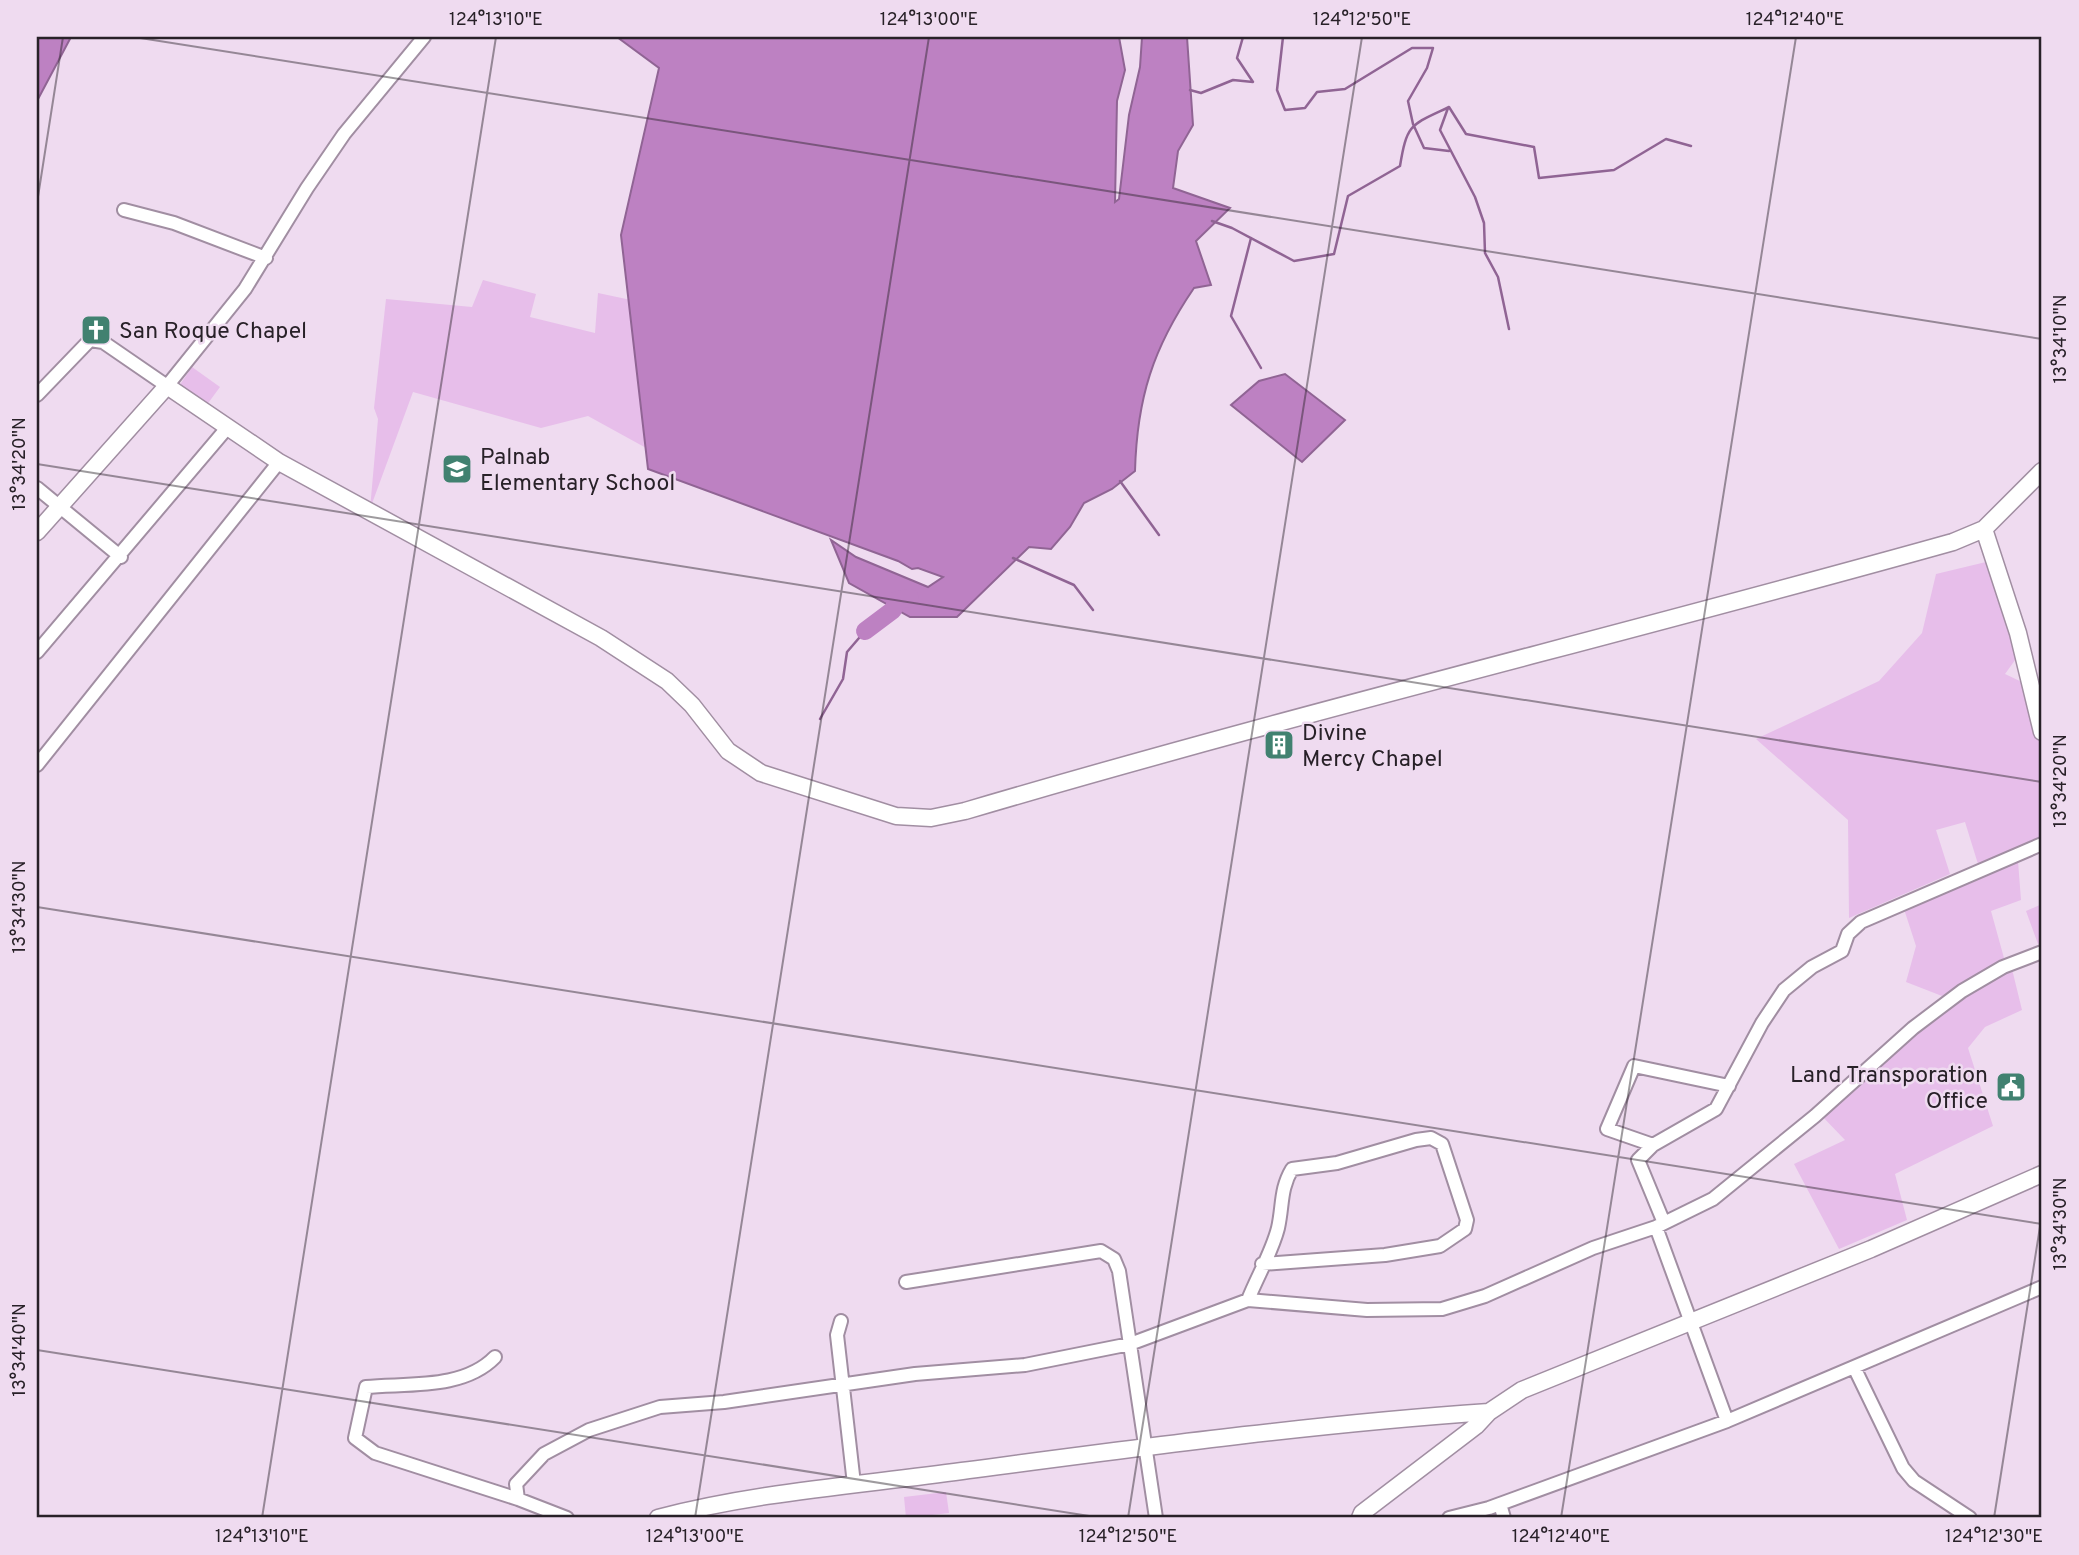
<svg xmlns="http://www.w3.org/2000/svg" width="2079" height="1555" font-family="Overpass,sans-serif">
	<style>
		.green { fill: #e7beea }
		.water { fill: #bd81c2; stroke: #906494; stroke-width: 2 }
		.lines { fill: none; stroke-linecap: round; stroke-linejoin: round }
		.stream { stroke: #906494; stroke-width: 2.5 }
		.river { stroke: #bd81c2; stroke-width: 18 }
		.street-casing { stroke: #a18ea2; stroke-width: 16 }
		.secondary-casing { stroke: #a18ea2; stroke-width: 19 }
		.street { stroke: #fff; stroke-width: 12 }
		.secondary { stroke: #fff; stroke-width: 16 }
		.ticks { fill: none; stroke: #282128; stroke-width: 2; stroke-opacity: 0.45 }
		.labels { text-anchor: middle; stroke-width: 5; stroke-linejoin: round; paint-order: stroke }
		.poi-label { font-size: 23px; fill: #282128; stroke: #efdbf0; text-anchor: start }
		.neatline { fill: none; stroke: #282128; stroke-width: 2.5 }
		.ticks-label { font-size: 18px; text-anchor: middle; fill: #282128 }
	</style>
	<rect width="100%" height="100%" fill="#efdbf0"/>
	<path class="green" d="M483,280L536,294L530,317L595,333L598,293L631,300L648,449L588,416L541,428L413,392L370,509L378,419L374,408L386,299L472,307Z
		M192,367L220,387L206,406L179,386Z
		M1986,562L2018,656L2005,674L2024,683L2042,741V839L1978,864L1965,822L1936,830L1950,874L1849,918L1848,820L1756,739L1879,681L1922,633L1936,574Z
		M2018,861L2021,900L1991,911L2004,958L1942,996L1906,982L1916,946L1904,909Z
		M2042,904V942L2038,944L2026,911Z
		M2011,965L2022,1010L1985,1027L1968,1048L1993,1126L1895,1174L1907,1220L1839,1249L1794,1164L1845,1140L1819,1113L1962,991Z
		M946,1492L949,1513L906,1518L904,1497Z"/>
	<path class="water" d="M37,37H71L37,101Z
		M617,37H1119L1125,70L1117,101L1115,202L1119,199L1129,115L1140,67L1142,37H1187L1193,125L1178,151L1173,188L1230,208L1196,241L1211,285L1194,288C1153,348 1137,398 1135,471L1112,489L1084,503L1070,527L1051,549L1029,547L957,617H910L849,583L831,540L856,557L928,587L943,577L918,568L912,569L898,561L648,469L621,235L659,68Z
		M1285,374L1345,420L1302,462L1231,405L1259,381Z"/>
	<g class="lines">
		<path class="stream" d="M1283,37L1277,90L1285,110L1305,108L1317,92L1345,89L1412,48H1433L1427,68L1408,101L1413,124L1424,148L1449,151
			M1190,90L1201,93L1233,80L1253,82L1237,58L1243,37
			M1448,108L1440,130L1475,197L1484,223L1485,253L1498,277L1509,329
			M1212,221L1232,228L1294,261L1334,254L1348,196L1400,166C1407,123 1411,125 1449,107L1466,134L1534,147L1539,178L1614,170L1666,139L1691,146
			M1251,238L1231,316L1261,368
			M1120,481L1159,535
			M1013,558L1074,585L1093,610
			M820,719L843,679L847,652L865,631"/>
		<path class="river" d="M865,631L893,610L897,600L910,598"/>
		<g class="street-casing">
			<path id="street" d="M124,210L174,223L266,258
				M37,395L90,340L103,342L167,386L245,289L307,188L344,134L424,37
				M37,488L121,557
				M37,652L227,428
				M37,765L279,462
				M1653,1145L1607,1129L1634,1066L1729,1086
				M1664,1223L1638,1160L1653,1145L1716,1109L1762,1023L1784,990L1812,967L1842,951L1848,934L1861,922L2042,844
				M1656,1227L1727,1421
				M906,1282L1101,1251L1114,1259L1119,1271L1156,1518
				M1248,1300C1257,1277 1272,1252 1278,1228C1283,1206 1280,1189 1292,1169L1337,1163L1416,1140L1431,1138L1442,1144L1467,1220L1465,1229L1440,1246L1385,1255L1262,1264
				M841,1321L837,1335L854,1484
				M495,1357C463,1390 407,1383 366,1387L355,1438L375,1453L518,1499L567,1518
				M1854,1367L1903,1468L1914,1481L1970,1518
				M518,1499L516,1484L544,1454L589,1430L660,1407L724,1402L915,1374L1025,1365L1130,1344L1248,1300L1367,1310L1442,1309L1485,1296L1593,1248L1656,1227L1713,1199L1815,1116L1913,1028L1962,991L2003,967L2042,952
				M1500,1504L1504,1518
				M1449,1518L1489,1508L1727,1421L2042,1287"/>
		</g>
		<g class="secondary-casing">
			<path id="secondary" d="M1984,529L2018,633L2042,732
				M37,532L167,386L279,462L601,638L667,681L692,705L728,751L761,773L896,816L931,818L965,811C1293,714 1625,634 1953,542L1984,529L2042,471
				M658,1518C756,1492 861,1485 962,1471C1137,1448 1313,1424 1489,1412
				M1360,1518L1362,1513L1476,1426L1489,1412L1522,1390L1871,1249L2042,1174"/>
		</g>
		<use href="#street" class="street"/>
		<use href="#secondary" class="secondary"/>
	</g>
	<path class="ticks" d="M134,37L2042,339M37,203L63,37M37,464L2042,782M37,907L2042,1224M37,1350L1102,1518M262,1518L496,37M695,1518L929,37M1128,1518L1362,37M1561,1518L1796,37M1994,1518L2042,1214"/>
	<defs>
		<g id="church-square" transform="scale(1.575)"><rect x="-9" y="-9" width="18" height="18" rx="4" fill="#418170" stroke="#efdbf0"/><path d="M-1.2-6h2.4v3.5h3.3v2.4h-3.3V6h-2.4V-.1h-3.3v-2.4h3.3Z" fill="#fff"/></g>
		<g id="school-square" transform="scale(1.575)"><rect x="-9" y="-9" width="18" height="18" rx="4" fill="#418170" stroke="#efdbf0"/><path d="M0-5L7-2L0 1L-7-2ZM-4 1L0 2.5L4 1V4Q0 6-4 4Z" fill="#fff"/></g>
		<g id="building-square" transform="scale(1.575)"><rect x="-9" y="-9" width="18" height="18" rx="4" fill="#418170" stroke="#efdbf0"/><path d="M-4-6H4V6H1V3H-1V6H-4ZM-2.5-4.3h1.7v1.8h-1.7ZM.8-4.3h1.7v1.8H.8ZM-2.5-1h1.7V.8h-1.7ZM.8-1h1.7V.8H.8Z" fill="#fff"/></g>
		<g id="civic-square" transform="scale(1.575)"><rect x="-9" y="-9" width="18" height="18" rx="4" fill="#418170" stroke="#efdbf0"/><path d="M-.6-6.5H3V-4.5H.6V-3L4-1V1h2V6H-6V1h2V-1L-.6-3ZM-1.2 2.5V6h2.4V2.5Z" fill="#fff"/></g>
	</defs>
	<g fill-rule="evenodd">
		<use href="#church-square" x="96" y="330"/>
		<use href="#school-square" x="457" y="469"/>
		<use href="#building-square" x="1279" y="745"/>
		<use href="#civic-square" x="2011" y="1087"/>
	</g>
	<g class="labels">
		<g class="poi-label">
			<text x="119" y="338">San Roque Chapel</text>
			<text x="480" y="464">Palnab<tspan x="480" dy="26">Elementary School</tspan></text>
			<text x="1302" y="740">Divine<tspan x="1302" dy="26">Mercy Chapel</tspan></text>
			<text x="1988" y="1082" text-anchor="end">Land Transporation<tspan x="1988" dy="26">Office</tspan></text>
		</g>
	</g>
	<rect width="2079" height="1555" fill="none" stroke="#efdbf0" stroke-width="77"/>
	<rect x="38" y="38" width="2002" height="1478" class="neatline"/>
	<g class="ticks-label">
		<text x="496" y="25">124°13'10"E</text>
		<text x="929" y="25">124°13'00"E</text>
		<text x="1362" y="25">124°12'50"E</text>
		<text x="1795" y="25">124°12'40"E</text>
		<text transform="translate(2060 339) rotate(-90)" y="6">13°34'10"N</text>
		<text transform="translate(19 464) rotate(-90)" y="6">13°34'20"N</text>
		<text transform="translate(2060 781) rotate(-90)" y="6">13°34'20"N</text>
		<text transform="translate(19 907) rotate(-90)" y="6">13°34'30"N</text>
		<text transform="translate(2060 1224) rotate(-90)" y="6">13°34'30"N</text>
		<text transform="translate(19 1350) rotate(-90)" y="6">13°34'40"N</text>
		<text x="262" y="1542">124°13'10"E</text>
		<text x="695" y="1542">124°13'00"E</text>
		<text x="1128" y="1542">124°12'50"E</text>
		<text x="1561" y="1542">124°12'40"E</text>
		<text x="1994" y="1542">124°12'30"E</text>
	</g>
</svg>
